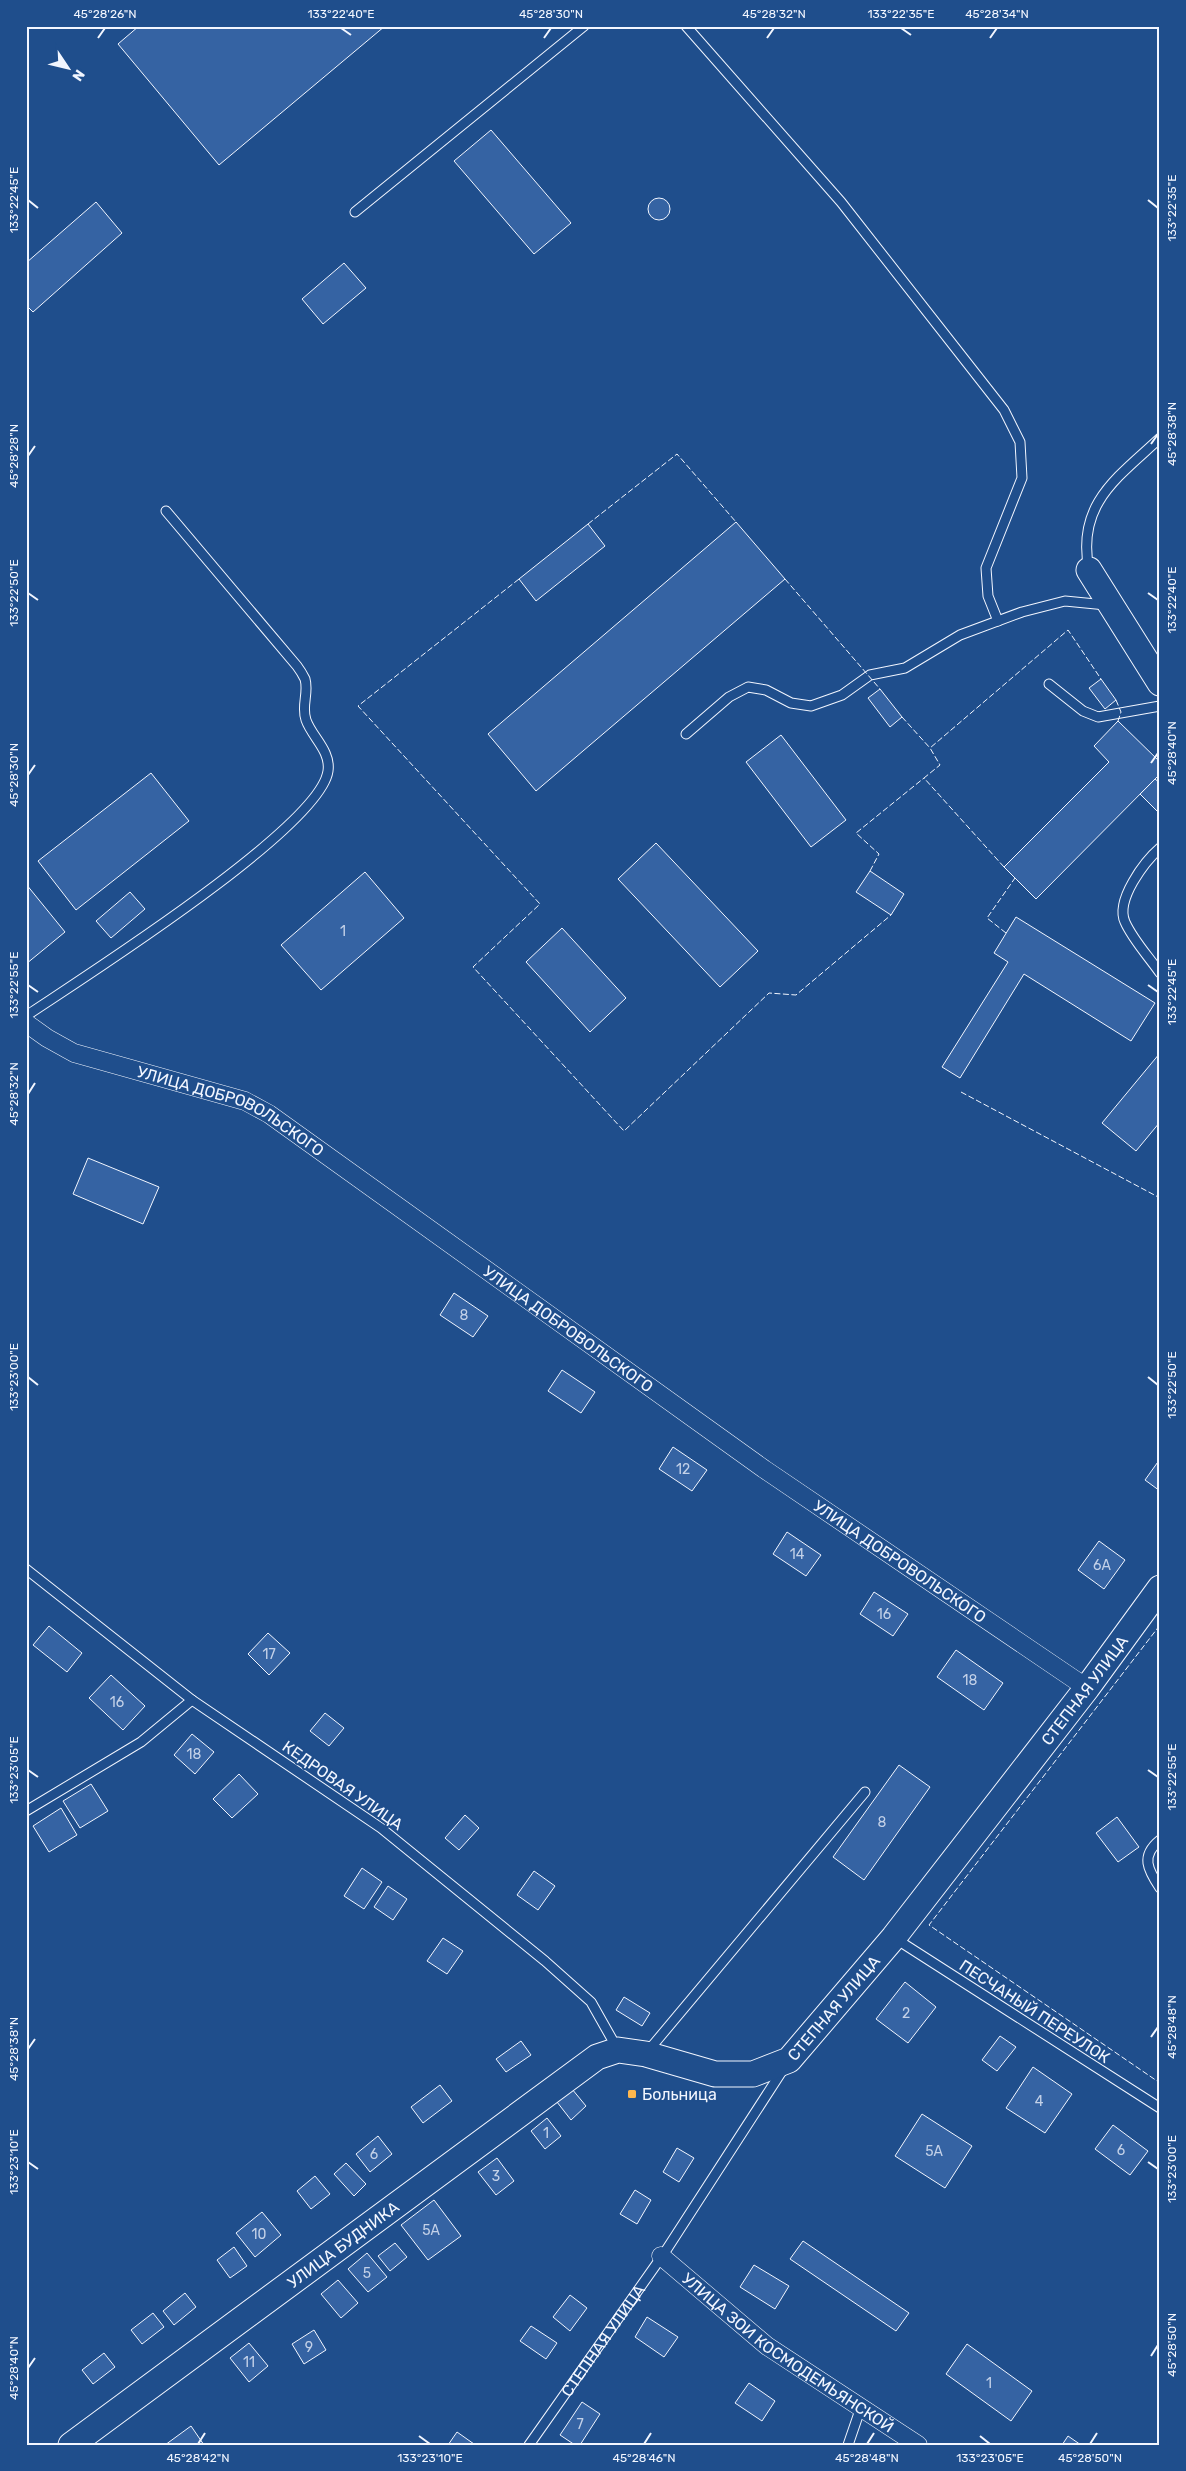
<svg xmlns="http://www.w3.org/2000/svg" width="1186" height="2471" font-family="Rubik,sans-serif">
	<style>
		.building { fill: #3563a3; stroke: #f2f6ff }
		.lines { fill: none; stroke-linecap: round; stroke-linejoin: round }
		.lane-casing { stroke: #f2f6ff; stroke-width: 11 }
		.street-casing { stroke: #f2f6ff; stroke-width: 19 }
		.secondary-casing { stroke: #f2f6ff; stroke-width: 27 }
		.lane { stroke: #1f4e8c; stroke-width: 9 }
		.street { stroke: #1f4e8c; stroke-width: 18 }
		.secondary { stroke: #1f4e8c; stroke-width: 25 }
		.fence { stroke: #f2f6ff; stroke-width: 1; stroke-dasharray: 6 2.5; stroke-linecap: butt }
		.ticks { fill: none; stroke: #f2f6ff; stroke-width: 2 }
		.poi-dot { fill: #ffb74d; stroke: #1f4e8c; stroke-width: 2 }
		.labels { text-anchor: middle; stroke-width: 4; stroke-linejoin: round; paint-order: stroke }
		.number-label { font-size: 14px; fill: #c3d1e8 }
		.street-label { font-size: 16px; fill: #f2f6ff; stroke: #1f4e8c }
		.poi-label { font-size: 16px; fill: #f2f6ff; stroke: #1f4e8c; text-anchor: start }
		.neatline { fill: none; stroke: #f2f6ff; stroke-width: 2 }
		.ticks-label { font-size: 12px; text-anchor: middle; fill: #f2f6ff }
	</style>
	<rect width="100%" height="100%" fill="#1f4e8c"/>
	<path class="building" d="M139,26H385L219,165L118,44Z
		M491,130L571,223L534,254L454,161Z
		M648 209a11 11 0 1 1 22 0a11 11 0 1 1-22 0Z
		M96,202L122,233L33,312L26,305V263Z
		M344,263L366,288L323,324L302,299Z
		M736,522L785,579L536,791L488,734Z
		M588,524L605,546L536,601L519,579Z
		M1101,679L1116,700L1105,709L1089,688Z
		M880,689L902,717L890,727L868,698Z
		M1118,721L1160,762V774L1036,899L1004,867L1109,762L1094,746Z
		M781,735L846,820L811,847L746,762Z
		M151,773L189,821L76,910L38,861Z
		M1155,779L1160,783V814L1140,794Z
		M656,843L758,951L720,987L618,879Z
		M870,871L904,894L891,915L856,892Z
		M365,872L404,918L321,990L281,945Z
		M26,884L65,932L26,964Z
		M130,892L145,909L111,938L96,921Z
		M1016,917L1155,1003L1131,1041L1024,974L960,1078L942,1067L1008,962L994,953Z
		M562,928L626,998L590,1032L526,962Z
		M1160,1053V1122L1136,1151L1102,1123Z
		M88,1158L159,1187L143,1224L73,1194Z
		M454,1293L488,1316L473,1337L440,1315Z
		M562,1370L595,1392L581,1413L548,1391Z
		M673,1447L707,1470L692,1491L659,1469Z
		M1160,1459V1491L1145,1480Z
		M787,1532L821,1555L806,1576L773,1554Z
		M1099,1541L1125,1560L1104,1589L1078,1570Z
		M874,1592L908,1614L893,1636L860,1614Z
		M49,1626L82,1653L67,1672L33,1645Z
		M268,1633L290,1653L269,1675L248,1654Z
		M956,1650L1003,1683L984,1710L937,1677Z
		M111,1675L145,1706L123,1730L89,1698Z
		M325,1713L344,1728L329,1746L310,1731Z
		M192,1734L214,1752L195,1774L174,1755Z
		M899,1765L930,1787L864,1880L833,1857Z
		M239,1774L258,1794L232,1818L213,1799Z
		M91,1784L108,1811L80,1828L63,1801Z
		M61,1808L77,1835L49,1852L33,1826Z
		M465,1815L479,1828L459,1850L445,1838Z
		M1117,1817L1139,1847L1118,1862L1096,1833Z
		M362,1868L382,1882L364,1909L344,1896Z
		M534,1871L555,1886L538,1910L517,1895Z
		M388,1886L407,1899L393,1920L374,1907Z
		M443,1938L463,1951L447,1974L427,1961Z
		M905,1982L936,2007L908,2043L876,2019Z
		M624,1997L650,2013L642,2026L616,2010Z
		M1000,2036L1016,2047L997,2071L982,2060Z
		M521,2041L531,2055L506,2072L496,2059Z
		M1033,2067L1072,2094L1045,2133L1006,2108Z
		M440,2085L452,2101L423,2123L411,2107Z
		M572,2089L586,2106L571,2120L557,2102Z
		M922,2114L972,2146L945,2188L895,2156Z
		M547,2118L561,2136L545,2149L531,2131Z
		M1113,2125L1148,2151L1130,2175L1095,2149Z
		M378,2136L392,2154L370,2172L356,2154Z
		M677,2148L694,2158L679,2182L663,2172Z
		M497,2158L514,2181L496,2195L478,2172Z
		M346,2163L366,2184L354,2196L334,2174Z
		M315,2176L330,2194L311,2209L297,2191Z
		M635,2190L651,2200L637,2224L620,2214Z
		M434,2200L461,2236L428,2260L401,2225Z
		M262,2212L281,2235L255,2257L236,2233Z
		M803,2241L909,2313L896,2331L790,2259Z
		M395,2243L407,2257L390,2271L378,2256Z
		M234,2247L247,2266L230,2278L217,2260Z
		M367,2253L387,2277L368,2292L348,2269Z
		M754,2265L789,2286L775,2309L740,2287Z
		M338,2280L358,2303L341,2318L321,2294Z
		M185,2293L196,2307L174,2325L163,2311Z
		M570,2295L587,2308L570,2331L553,2317Z
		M153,2313L164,2327L142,2344L131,2330Z
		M647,2317L678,2337L664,2357L635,2337Z
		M531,2326L557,2343L546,2359L520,2341Z
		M314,2330L326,2350L304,2364L292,2344Z
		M249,2343L268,2366L249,2382L230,2358Z
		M967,2344L1032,2391L1011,2421L946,2374Z
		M104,2353L115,2367L93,2384L82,2370Z
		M749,2383L775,2401L762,2421L735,2403Z
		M582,2402L600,2414L580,2445H575L560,2435Z
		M191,2426L204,2445H165Z
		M457,2432L474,2444L473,2445H448Z
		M1068,2436L1081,2445H1062Z"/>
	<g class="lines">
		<g class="lane-casing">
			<g id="lane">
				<path d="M686,26L841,202L1004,410L1020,442L1022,478L986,568L988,596L998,621"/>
				<path d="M355,212L584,26"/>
				<path d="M1089,570C1076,504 1117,478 1160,438"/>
				<path d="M1049,684L1083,711L1098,717L1160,706"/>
				<path d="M686,734L729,697L748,687L766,690L791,703L811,706L842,695L870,675L905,668L960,635L1022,612L1065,601L1106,605"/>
				<path d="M1160,848C1145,861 1115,900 1125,922C1133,940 1149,957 1160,973"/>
				<path d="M26,1016C81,979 320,828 328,771C331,751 312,737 306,720C301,706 309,693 305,679C303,675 300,670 297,666L166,511"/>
				<path d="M26,1569L192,1700L381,1828L545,1961L591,2002L617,2048"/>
				<path d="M26,1811L141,1742L192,1700"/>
				<path d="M1160,1840C1140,1856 1148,1870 1160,1888"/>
				<path d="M896,1939L1160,2108"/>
				<path d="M648,2051L865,1792"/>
				<path id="s1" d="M529,2445L665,2252L784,2068"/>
				<path d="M848,2445L861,2407"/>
			</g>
		</g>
		<g class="street-casing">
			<g id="street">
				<path id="s2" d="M26,1023L47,1038L74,1053L245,1101L269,1114L764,1469L1087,1688"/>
				<path id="s3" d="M661,2256L767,2346L918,2445"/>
			</g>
		</g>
		<g class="secondary-casing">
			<g id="secondary">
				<path d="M1089,570L1160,683"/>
				<path id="s4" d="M71,2445L597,2057L618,2050L646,2054L715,2074H753L789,2060L894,1937L1087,1688L1160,1588"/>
			</g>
		</g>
		<use href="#lane" class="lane"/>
		<use href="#street" class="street"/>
		<use href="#secondary" class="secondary"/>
		<path class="fence" d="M588,524L677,454L736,522
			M519,579L358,706L540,904L473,967L624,1131L769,993L796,995L891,915
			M785,579L880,689
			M1116,700L1121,712L1118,721
			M902,717L930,748
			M1004,867L924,778L940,765L930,748L1068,630L1101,679
			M870,871L879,854L856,833L924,778
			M1006,933L987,918L1015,878
			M961,1092L1160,1198
			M1160,1625L929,1925L1160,2083"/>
	</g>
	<path class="ticks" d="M341,28L351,35M901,28L911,35M98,38L105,28M544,38L551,28M767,38L774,28M990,38L997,28M28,200L38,208M1148,200L1158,208M1151,444L1158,434M28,456L35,446M28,593L38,600M1148,593L1158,600M1151,763L1158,753M28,775L35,765M28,985L38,992M1148,985L1158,992M28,1094L35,1083M28,1377L38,1385M1148,1377L1158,1385M28,1770L38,1777M1148,1770L1158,1777M1151,2037L1158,2027M28,2049L35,2039M28,2162L38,2169M1148,2162L1158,2169M1151,2356L1158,2345M28,2368L35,2358M419,2436L430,2444M980,2436L990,2444M198,2444L205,2433M644,2444L651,2433M867,2444L874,2433M1090,2444L1097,2433"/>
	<rect class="poi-dot" x="627" y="2089" width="10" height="10" rx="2.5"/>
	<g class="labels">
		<g class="number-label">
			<text x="343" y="936">1</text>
			<text x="464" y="1320">8</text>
			<text x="683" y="1474">12</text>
			<text x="797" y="1559">14</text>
			<text x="1102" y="1570">6А</text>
			<text x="884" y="1619">16</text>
			<text x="269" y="1659">17</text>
			<text x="970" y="1685">18</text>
			<text x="117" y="1707">16</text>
			<text x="194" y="1759">18</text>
			<text x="882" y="1827">8</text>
			<text x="906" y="2018">2</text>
			<text x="1039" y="2106">4</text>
			<text x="546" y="2138">1</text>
			<text x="1121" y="2155">6</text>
			<text x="934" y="2156">5А</text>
			<text x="374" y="2159">6</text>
			<text x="496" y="2181">3</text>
			<text x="431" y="2235">5А</text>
			<text x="259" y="2239">10</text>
			<text x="367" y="2278">5</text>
			<text x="309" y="2352">9</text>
			<text x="249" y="2367">11</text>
			<text x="989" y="2388">1</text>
			<text x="580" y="2429">7</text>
		</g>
		<g class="street-label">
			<text dy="6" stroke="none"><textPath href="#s2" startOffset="225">УЛИЦА ДОБРОВОЛЬСКОГО</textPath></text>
			<text dy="6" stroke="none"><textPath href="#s2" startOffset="630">УЛИЦА ДОБРОВОЛЬСКОГО</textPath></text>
			<text dy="6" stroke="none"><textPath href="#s2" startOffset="1035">УЛИЦА ДОБРОВОЛЬСКОГО</textPath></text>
			<text dy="6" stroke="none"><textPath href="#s4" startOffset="1326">СТЕПНАЯ УЛИЦА</textPath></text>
			<text transform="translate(343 1785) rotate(35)" y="6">КЕДРОВАЯ УЛИЦА</text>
			<text dy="6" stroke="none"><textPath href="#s4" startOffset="921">СТЕПНАЯ УЛИЦА</textPath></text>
			<text transform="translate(1035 2011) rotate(33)" y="6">ПЕСЧАНЫЙ ПЕРЕУЛОК</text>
			<text dy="6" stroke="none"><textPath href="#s4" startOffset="338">УЛИЦА БУДНИКА</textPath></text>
			<text dy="6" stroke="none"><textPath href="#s1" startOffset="128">СТЕПНАЯ УЛИЦА</textPath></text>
			<text dy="6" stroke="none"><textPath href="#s3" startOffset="160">УЛИЦА ЗОИ КОСМОДЕМЬЯНСКОЙ</textPath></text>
		</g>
		<g class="poi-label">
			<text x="642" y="2100">Больница</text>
		</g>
	</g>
	<rect width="1186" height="2471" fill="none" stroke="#1f4e8c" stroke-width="55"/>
	<g transform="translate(68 68) rotate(125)" stroke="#1f4e8c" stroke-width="4" paint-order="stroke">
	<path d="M0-4L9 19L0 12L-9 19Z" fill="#f2f6ff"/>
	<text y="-8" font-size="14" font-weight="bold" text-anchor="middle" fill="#f2f6ff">N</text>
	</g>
	<rect x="28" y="28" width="1130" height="2416" class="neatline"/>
	<g class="ticks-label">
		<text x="105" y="18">45°28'26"N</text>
		<text x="341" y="18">133°22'40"E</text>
		<text x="551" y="18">45°28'30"N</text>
		<text x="774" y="18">45°28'32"N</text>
		<text x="901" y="18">133°22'35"E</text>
		<text x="997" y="18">45°28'34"N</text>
		<text transform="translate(14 200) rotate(-90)" y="4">133°22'45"E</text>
		<text transform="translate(1172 208) rotate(-90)" y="4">133°22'35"E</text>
		<text transform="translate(1172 434) rotate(-90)" y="4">45°28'38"N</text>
		<text transform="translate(14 456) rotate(-90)" y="4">45°28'28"N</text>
		<text transform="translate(14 593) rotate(-90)" y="4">133°22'50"E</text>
		<text transform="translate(1172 600) rotate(-90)" y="4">133°22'40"E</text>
		<text transform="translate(1172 753) rotate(-90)" y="4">45°28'40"N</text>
		<text transform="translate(14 775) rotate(-90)" y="4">45°28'30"N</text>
		<text transform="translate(14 985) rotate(-90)" y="4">133°22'55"E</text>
		<text transform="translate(1172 992) rotate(-90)" y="4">133°22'45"E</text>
		<text transform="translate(14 1094) rotate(-90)" y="4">45°28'32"N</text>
		<text transform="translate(14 1377) rotate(-90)" y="4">133°23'00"E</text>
		<text transform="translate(1172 1385) rotate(-90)" y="4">133°22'50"E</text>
		<text transform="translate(14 1770) rotate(-90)" y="4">133°23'05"E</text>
		<text transform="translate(1172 1777) rotate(-90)" y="4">133°22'55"E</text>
		<text transform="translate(1172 2027) rotate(-90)" y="4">45°28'48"N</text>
		<text transform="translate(14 2049) rotate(-90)" y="4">45°28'38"N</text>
		<text transform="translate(14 2162) rotate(-90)" y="4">133°23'10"E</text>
		<text transform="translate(1172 2169) rotate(-90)" y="4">133°23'00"E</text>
		<text transform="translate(1172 2345) rotate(-90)" y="4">45°28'50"N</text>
		<text transform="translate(14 2368) rotate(-90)" y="4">45°28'40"N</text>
		<text x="198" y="2462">45°28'42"N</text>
		<text x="430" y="2462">133°23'10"E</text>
		<text x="644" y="2462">45°28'46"N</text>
		<text x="867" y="2462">45°28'48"N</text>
		<text x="990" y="2462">133°23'05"E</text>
		<text x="1090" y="2462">45°28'50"N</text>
	</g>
</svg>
